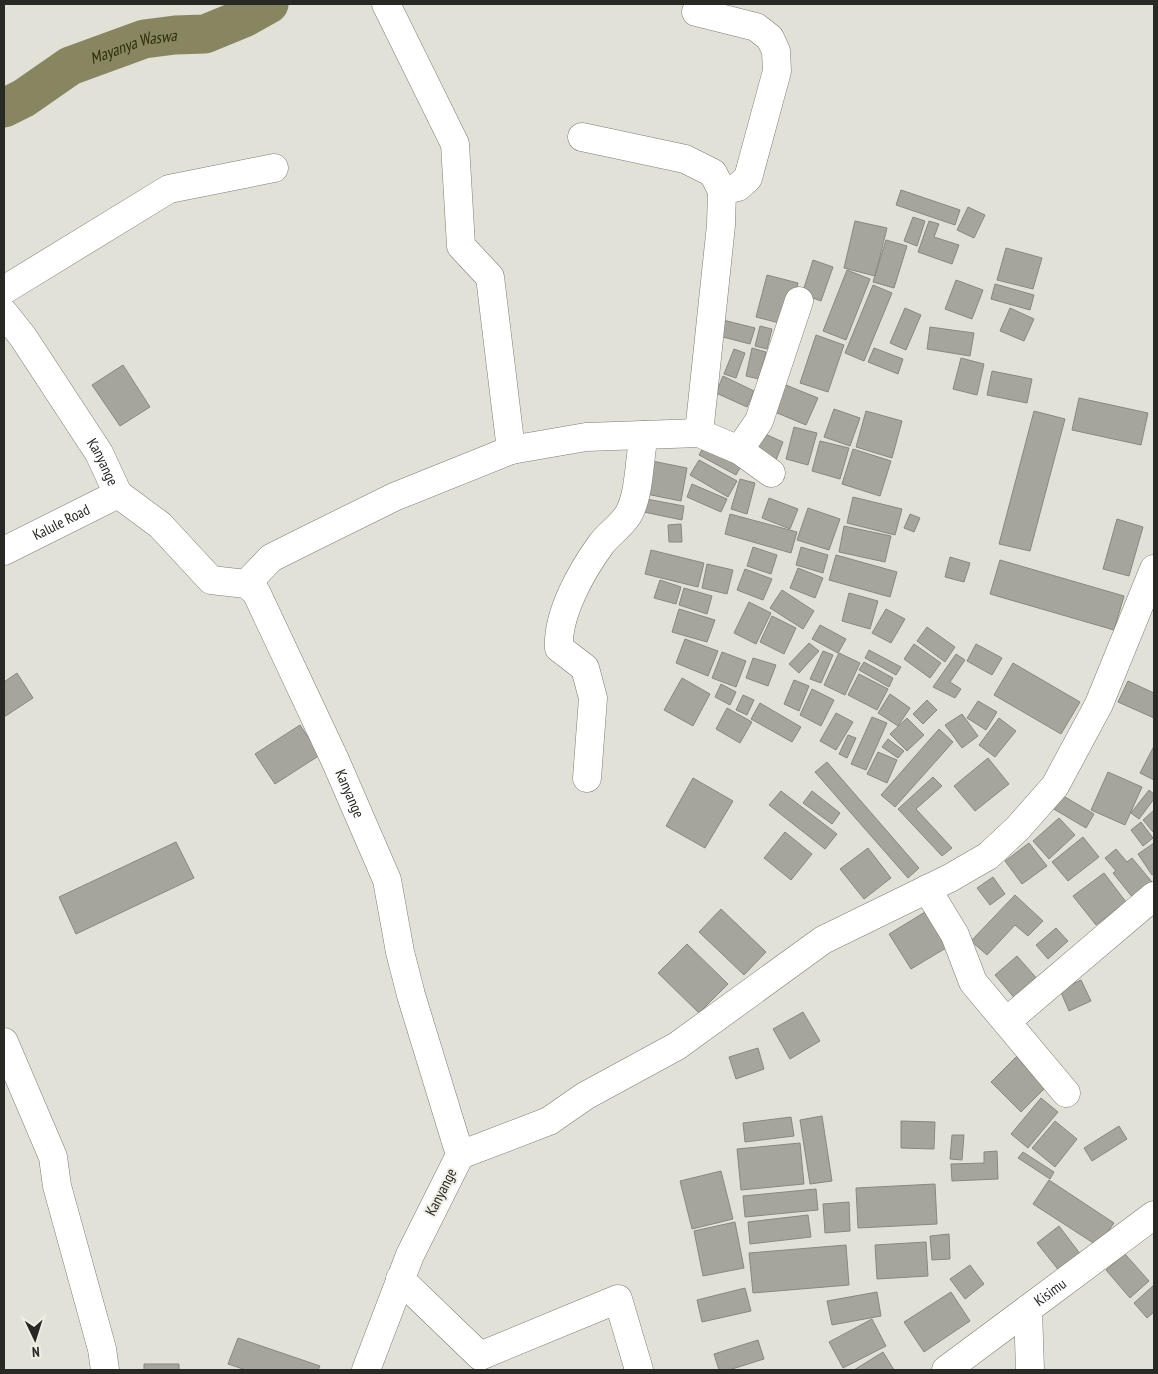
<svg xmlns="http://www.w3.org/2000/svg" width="1158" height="1374" font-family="'PT Sans Narrow',sans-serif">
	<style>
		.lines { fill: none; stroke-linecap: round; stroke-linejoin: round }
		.river { stroke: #878660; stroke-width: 39 }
		.building { fill: #a5a59c; stroke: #88887f }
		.minor-casing { stroke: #7d7d74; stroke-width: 29 }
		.minor { stroke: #fff; stroke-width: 28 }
		.labels { text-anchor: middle; stroke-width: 4; stroke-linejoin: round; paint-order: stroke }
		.street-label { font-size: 15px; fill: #282825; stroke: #eeeee4 }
		.water-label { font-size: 16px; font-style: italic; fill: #2e2c0b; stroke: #eeeee4 }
	</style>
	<rect width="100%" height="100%" fill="#e1e1d7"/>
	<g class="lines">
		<path class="river" id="s1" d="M4,108L24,98L70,66L144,39L175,35L205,34L244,18L269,4"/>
	</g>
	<path class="building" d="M901,190L960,210L955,225L896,205Z
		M968,207L985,215L974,238L957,230Z
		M913,217L925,221L917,246L904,241Z
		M855,221L887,228L875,276L844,268Z
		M929,221L939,224L934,237L959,245L952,264L918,252Z
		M886,240L907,246L894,288L873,282Z
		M1006,248L1042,258L1033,289L997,280Z
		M813,260L833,267L821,301L802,294Z
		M847,270L870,279L846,340L823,331Z
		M767,275L798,283L787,325L756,317Z
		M956,280L983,290L972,319L945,309Z
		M995,284L1034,295L1030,310L991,299Z
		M873,285L892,293L864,361L845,353Z
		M905,308L921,315L906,350L890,343Z
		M1010,308L1034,319L1024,341L1000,331Z
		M723,320L755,328L750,344L719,336Z
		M760,326L772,329L767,349L755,346Z
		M930,327L974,333L970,356L927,349Z
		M816,335L844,345L828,392L800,383Z
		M752,348L766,352L759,379L746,376Z
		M874,348L903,359L898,374L868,362Z
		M734,349L745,353L736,378L724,374Z
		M961,358L984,364L977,395L953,389Z
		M123,365L150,407L120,426L92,385Z
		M992,371L1032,379L1027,403L987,395Z
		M723,376L754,391L747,407L716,393Z
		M781,383L818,398L806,425L770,410Z
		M1079,398L1148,413L1141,445L1072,430Z
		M834,409L860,418L850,446L824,437Z
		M866,411L902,421L892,458L856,447Z
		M1034,411L1065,419L1030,551L999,544Z
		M794,427L817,433L808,465L786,459Z
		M763,433L783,442L776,460L755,452Z
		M708,439L745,459L736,475L699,455Z
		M820,441L849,448L840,479L812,471Z
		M853,449L891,461L880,496L842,484Z
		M647,460L687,468L681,501L641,493Z
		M699,460L737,481L728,497L690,475Z
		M740,479L755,483L747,514L731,509Z
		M692,484L727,499L721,512L687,497Z
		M853,497L902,509L895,535L847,523Z
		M641,498L684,506L682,520L639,511Z
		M769,498L798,509L790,529L762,518Z
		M808,508L840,519L829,550L797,540Z
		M730,514L797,532L791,553L725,534Z
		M910,514L920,518L914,532L904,528Z
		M1117,519L1143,527L1129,576L1103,569Z
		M681,524L682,542H669L668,525Z
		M844,526L891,536L885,562L839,552Z
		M753,547L777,555L771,574L747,566Z
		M801,547L828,555L823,573L796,565Z
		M651,550L704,563L698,587L645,574Z
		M836,555L897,572L890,597L829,580Z
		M950,557L970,563L964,582L945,577Z
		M1000,560L1124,596L1114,630L990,594Z
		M707,564L733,570L727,594L702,588Z
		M798,568L823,578L815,598L790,588Z
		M745,569L772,579L763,600L737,590Z
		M660,580L681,587L676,604L654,598Z
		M684,588L712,596L707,614L679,605Z
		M782,590L814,611L803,629L770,608Z
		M849,593L878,601L870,629L842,621Z
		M749,602L771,613L756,644L734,633Z
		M679,609L715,620L707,642L672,632Z
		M886,609L905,619L891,643L872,633Z
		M772,616L796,628L784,654L760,642Z
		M820,625L846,639L838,653L812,639Z
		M927,627L955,647L945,662L917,641Z
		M685,639L718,651L708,676L676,663Z
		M809,643L819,651L799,673L789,664Z
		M914,644L941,663L930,678L904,659Z
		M976,644L1002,658L992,675L967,661Z
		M869,650L901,667L896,675L865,658Z
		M823,651L833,655L821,683L810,679Z
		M722,652L746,661L736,687L712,678Z
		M839,653L860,663L845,695L824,685Z
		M956,654L965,660L950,682L961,689L955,698L933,687Z
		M753,658L776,665L768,686L746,678Z
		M864,662L893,678L889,687L859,670Z
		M1013,663L1080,702L1061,734L994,695Z
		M17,673L33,698L4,717V682Z
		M859,674L888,689L877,710L848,695Z
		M682,678L710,694L693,726L664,710Z
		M794,680L809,686L799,711L784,704Z
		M1128,681L1154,693V718L1118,702Z
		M721,684L736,692L730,705L715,697Z
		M812,689L834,700L821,726L800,715Z
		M890,694L910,708L898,726L878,713Z
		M743,695L754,700L747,715L736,710Z
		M927,700L937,710L923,724L913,714Z
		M978,701L997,712L986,730L967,718Z
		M760,703L801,727L792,742L751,719Z
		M727,708L752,722L740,743L716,729Z
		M836,713L853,722L836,750L820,741Z
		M962,714L978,736L962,748L945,725Z
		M872,717L887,723L866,770L851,764Z
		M907,718L924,735L907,751L890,734Z
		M999,718L1016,731L995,757L979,745Z
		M300,725L320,755L275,784L255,754Z
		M939,729L953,742L895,807L881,795Z
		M848,735L856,738L847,758L839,754Z
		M888,739L904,751L898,758L882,747Z
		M1154,746V780L1140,773Z
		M878,752L897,760L887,783L867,774Z
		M988,758L1009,784L975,811L954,786Z
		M827,762L919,868L908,878L815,772Z
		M1108,772L1142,787L1125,825L1091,810Z
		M933,777L942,786L916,809L952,848L942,856L898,809Z
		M693,778L733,801L705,848L666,826Z
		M1149,790L1154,794V799L1139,819L1131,813Z
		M781,791L837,834L825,849L769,805Z
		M812,791L840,813L832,824L803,803Z
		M1060,794L1094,814L1086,828L1052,808Z
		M1154,810V831L1153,832L1143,820Z
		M1059,818L1075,835L1049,859L1033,841Z
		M1141,822L1153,838L1143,846L1131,830Z
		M785,832L812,854L791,880L764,858Z
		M1083,837L1099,857L1068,881L1052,862Z
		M176,842L194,878L76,934L59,897Z
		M1029,843L1047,866L1022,884L1005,861Z
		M1154,843V874L1152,875L1138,854Z
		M868,848L891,878L864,899L840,869Z
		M1116,849L1127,862L1132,858L1152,882L1133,898L1113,873L1116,871L1105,858Z
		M1104,873L1126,902L1096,925L1073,896Z
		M993,877L1005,894L990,905L977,888Z
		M1015,895L1043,921L1028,936L1015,925L987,955L971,941Z
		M721,909L766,952L744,975L699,932Z
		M930,909L951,945L911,969L889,934Z
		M1056,928L1068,941L1048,959L1036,945Z
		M687,944L728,984L699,1013L658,973Z
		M1017,956L1039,981L1017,1001L995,975Z
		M1081,980L1091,1001L1069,1011L1060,990Z
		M803,1012L820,1041L790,1059L773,1029Z
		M758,1048L764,1069L736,1079L729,1057Z
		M1018,1055L1048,1085L1021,1112L991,1082Z
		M1041,1098L1058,1112L1028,1148L1011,1134Z
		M822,1116L832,1181L810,1184L800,1120Z
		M791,1117L794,1136L745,1142L743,1123Z
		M901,1121L935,1122L934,1149L901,1148Z
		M1055,1121L1077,1139L1055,1167L1032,1148Z
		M1119,1126L1127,1139L1092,1161L1084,1148Z
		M952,1135H964L962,1160L950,1159Z
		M800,1143L804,1184L741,1190L737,1149Z
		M997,1151L998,1179L952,1181L951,1164L984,1163V1152Z
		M1023,1152L1054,1172L1050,1179L1018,1158Z
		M721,1171L733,1219L692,1229L680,1181Z
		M1049,1180L1114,1223L1098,1246L1033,1204Z
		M935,1184L937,1224L858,1228L856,1188Z
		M816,1189L818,1210L745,1217L743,1196Z
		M849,1202L850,1231L825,1233L823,1204Z
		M808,1215L811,1237L750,1244L748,1222Z
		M735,1222L744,1268L703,1276L694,1231Z
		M1059,1226L1081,1255L1060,1272L1037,1243Z
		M949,1234L950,1259L932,1260L930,1236Z
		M926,1242L928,1276L877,1279L875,1245Z
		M846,1245L849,1285L753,1293L749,1253Z
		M1125,1254L1149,1281L1130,1298L1106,1270Z
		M970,1265L984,1284L965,1299L950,1279Z
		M1154,1285V1312L1147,1318L1134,1303Z
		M745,1288L751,1311L702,1322L697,1300Z
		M877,1292L881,1316L832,1325L827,1301Z
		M951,1292L970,1321L924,1352L904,1322Z
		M872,1319L886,1346L843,1368L829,1342Z
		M238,1338L320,1366L318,1370H246L228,1364Z
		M758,1340L764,1359L729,1370H719L714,1354Z
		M883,1352L894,1370H854Z
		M144,1364H179V1370H144Z"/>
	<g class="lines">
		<g class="minor-casing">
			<g id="minor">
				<path d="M386,4L455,144L461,246L490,277L511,450"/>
				<path d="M696,12L756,27L770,38L776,51L777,71L748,178L738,187L722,191"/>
				<path d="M582,137L685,159L713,173L722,191L721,225L699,433"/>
				<path d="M4,290L169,189L274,168"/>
				<path id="s2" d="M4,313L23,337L99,453L118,494L160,525L211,580L246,584L256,592L335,760L387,880L400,952L411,995L460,1155L410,1255L366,1370"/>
				<path d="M739,450L759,421L799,301"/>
				<path id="s3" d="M4,551L118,494"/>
				<path d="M246,584L271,558L309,539L394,497L511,450L586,437L699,433L739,450L771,473"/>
				<path d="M587,778L593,698L585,668L559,648C557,614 582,570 602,543C610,533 621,526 628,515C640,495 639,458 644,435"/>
				<path d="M927,889L955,935L973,982L1066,1093"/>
				<path d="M1007,1021L1154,896"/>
				<path d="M4,1042L53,1157L57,1186L102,1349L105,1370"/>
				<path d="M460,1155L549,1121L585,1096L677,1046L823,940L950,878L988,856L1018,828L1055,786L1099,704L1154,569"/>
				<path d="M400,1279L480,1356L618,1299L639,1370"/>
				<path d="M1028,1309L1030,1370"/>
				<path id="s4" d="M946,1370L1154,1215"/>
			</g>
		</g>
		<use href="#minor" class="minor"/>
	</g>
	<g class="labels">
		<g class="street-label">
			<text dy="5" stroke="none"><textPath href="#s2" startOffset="179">Kanyange</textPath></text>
			<text dy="5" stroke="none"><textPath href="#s3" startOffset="64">Kalule Road</textPath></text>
			<text dy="5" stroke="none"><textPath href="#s2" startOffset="612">Kanyange</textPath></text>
			<text transform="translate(441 1192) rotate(-63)" y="5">Kanyange</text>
			<text dy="5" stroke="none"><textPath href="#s4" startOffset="130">Kisimu</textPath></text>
		</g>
		<g class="water-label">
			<text dy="6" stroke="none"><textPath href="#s1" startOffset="145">Mayanya Waswa</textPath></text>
		</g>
	</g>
	<rect width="1158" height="1374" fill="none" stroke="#282825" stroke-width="10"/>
	<g transform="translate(35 1339) rotate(176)" stroke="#eeeee4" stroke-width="4" paint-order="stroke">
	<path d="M0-4L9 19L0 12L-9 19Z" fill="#282825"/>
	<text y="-8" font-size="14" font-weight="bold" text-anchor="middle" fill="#282825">N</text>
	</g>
</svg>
